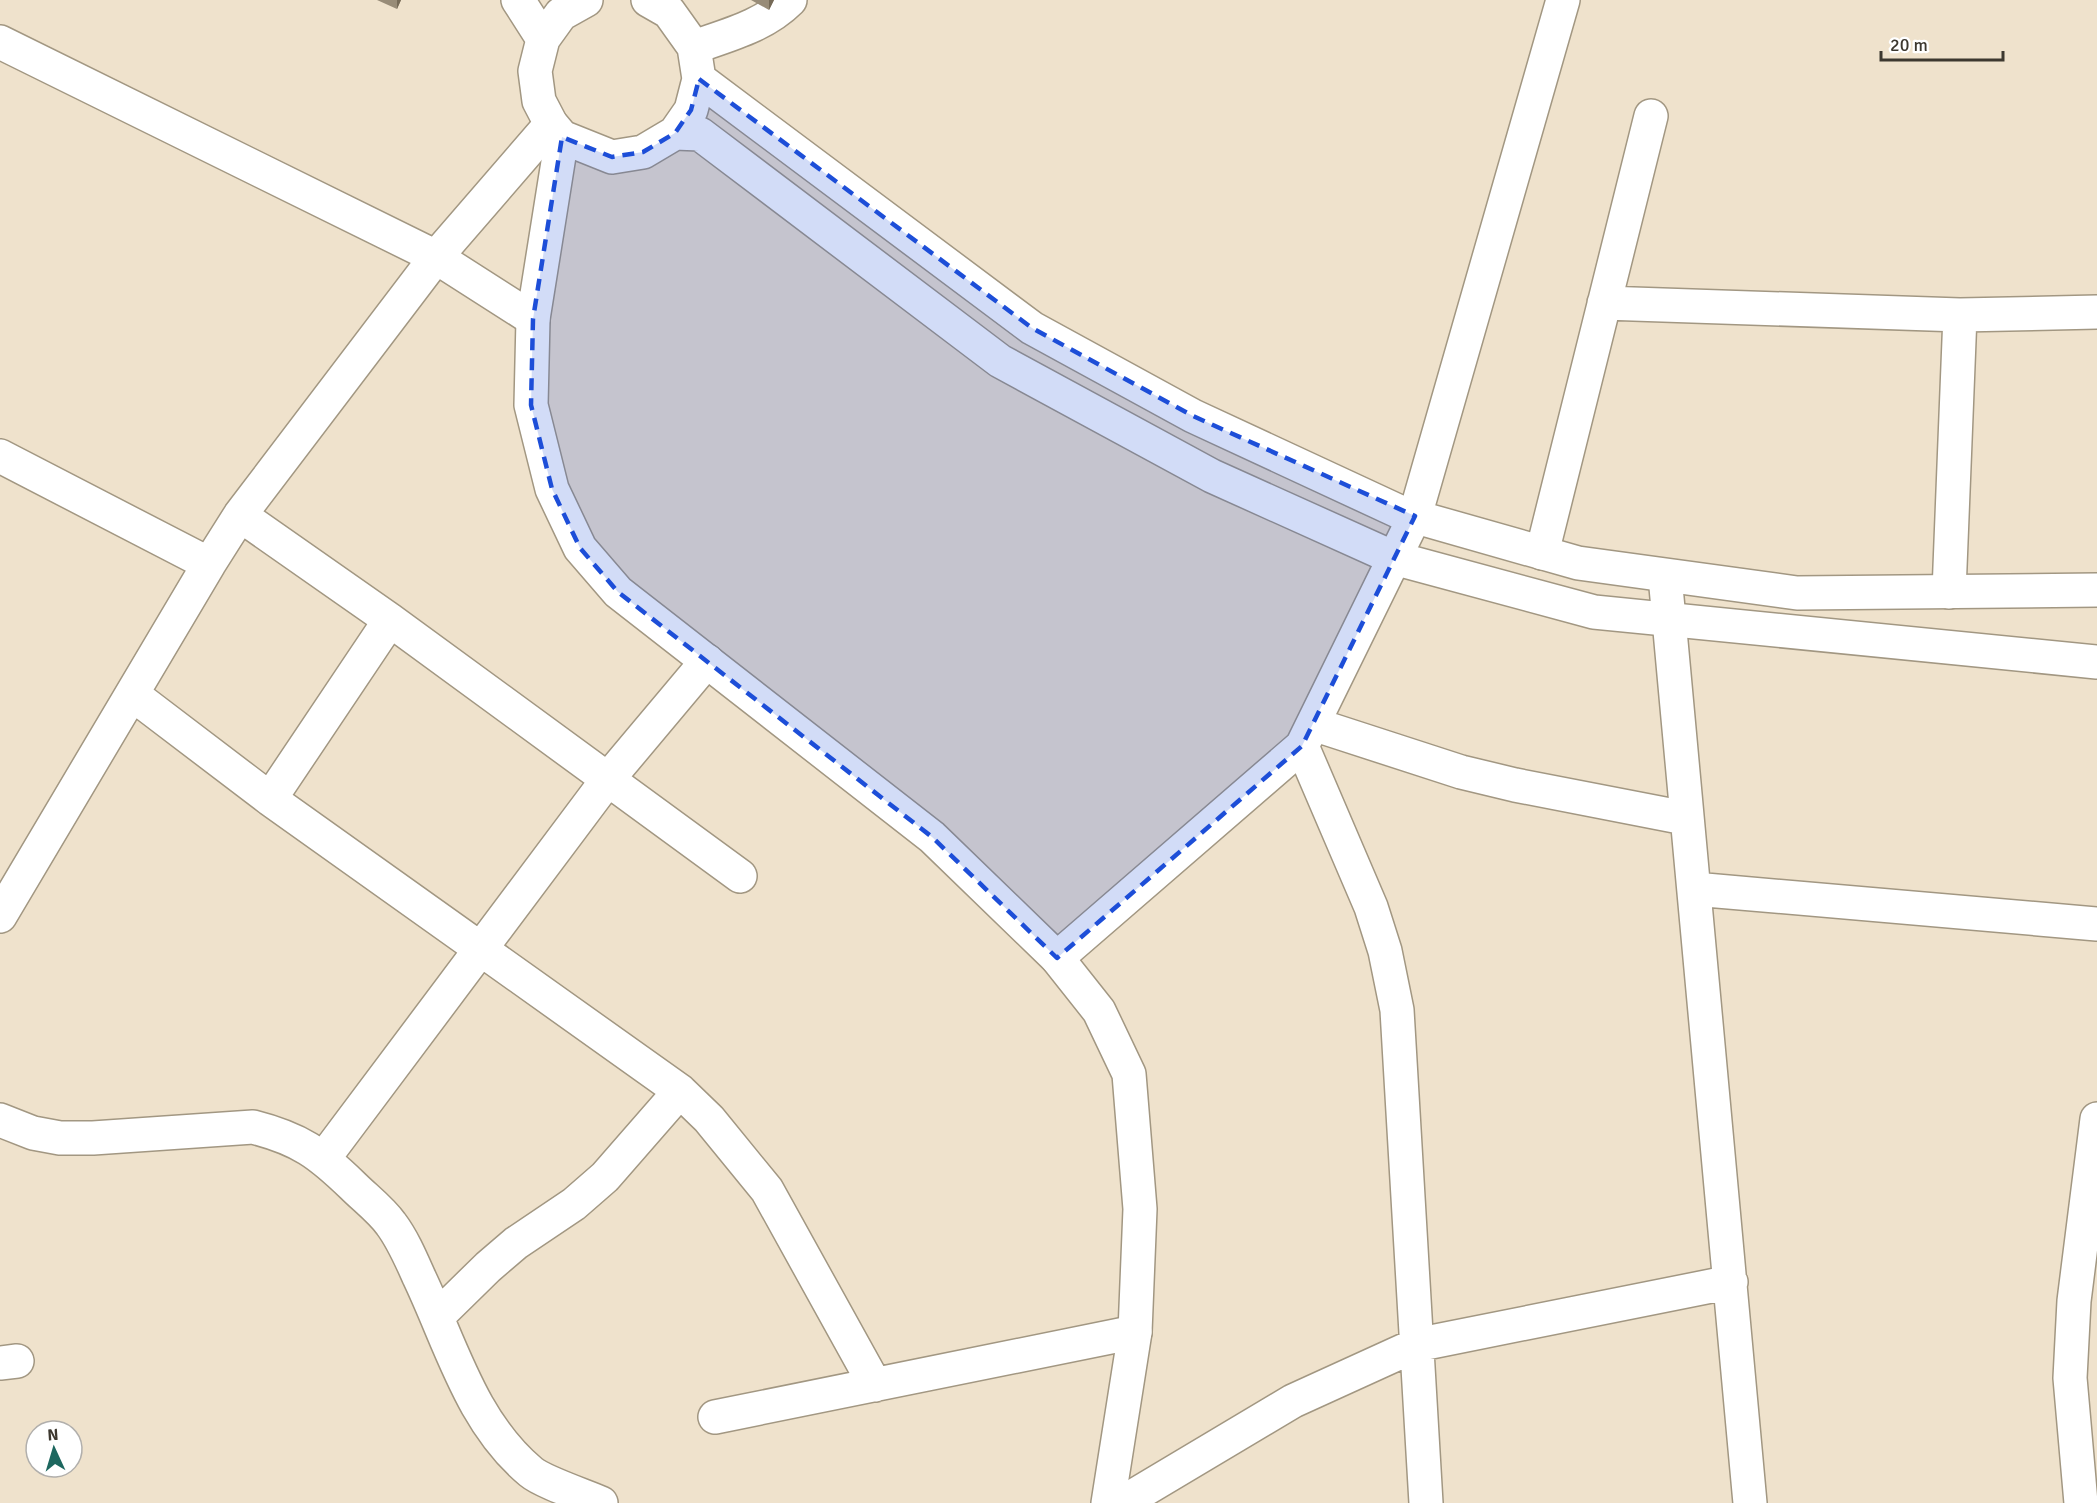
<svg xmlns="http://www.w3.org/2000/svg" width="2097" height="1503" font-family="Signika,sans-serif">
	<style>
		.lines { fill: none; stroke-linecap: round; stroke-linejoin: round }
		.minor-casing { stroke: #a29782; stroke-width: 36 }
		.secondary-casing { stroke: #a29782; stroke-width: 36 }
		.minor { stroke: #fff; stroke-width: 33 }
		.secondary { stroke: #fff; stroke-width: 33 }
		.wall { fill: #988c78 }
		.shaded-wall { fill: #756a57 }
		.marked { fill: #1d4ed8; fill-opacity: 0.2; stroke: #1d4ed8; stroke-width: 4.5; stroke-dasharray: 12 8; stroke-linejoin: round }
	</style>
	<rect width="100%" height="100%" fill="#efe2cc"/>
	<g class="lines">
		<g class="minor-casing">
			<path id="minor" d="M0,42L436,257L533,319
				M694,47C728,35 764,26 790,0
				M1604,303L1960,315L2097,312
				M0,456L209,564
				M240,515L390,620L740,876
				M1542,553L1651,116
				M1665,576C1691,885 1724,1194 1750,1503
				M1949,592L1960,315
				M132,694L270,799L680,1091L709,1119L767,1190L875,1385
				M1313,724L1461,772L1515,785L1685,818
				M1302,746L1371,907L1385,951L1397,1010L1426,1503
				M270,799L390,620
				M1694,889L2097,924
				M0,916L209,564L240,515L436,257L551,124
				M1057,958L1302,746L1415,516L1563,0
				M0,1120L33,1133L60,1138H93L253,1127C300,1139 319,1153 353,1186C365,1198 381,1210 391,1224C403,1240 411,1259 419,1277C451,1344 471,1422 531,1472C543,1482 585,1496 601,1503
				M324,1158L608,779L707,661
				M437,1317L488,1267L516,1243L574,1204L605,1177L680,1091
				M0,1363L17,1361
				M715,1417L1135,1332
				M1122,1503L1293,1401L1416,1345L1731,1282
				M2081,1503L2070,1378L2074,1301L2097,1119"/>
		</g>
		<g class="secondary-casing">
			<path id="secondary" d="M518,0L543,39
				M586,0L561,14L543,39L535,71L539,101L551,124L562,137L612,157L643,152L675,133L691,110L699,79L694,47L669,12L648,0
				M699,79L1032,328L1193,416L1402,513L1578,563L1797,593L2097,590
				M675,133L700,134L1000,361L1212,476L1394,558L1594,612L2097,662
				M562,137L533,319L531,405L552,489L580,548L618,592L932,837L1057,958L1099,1011L1129,1074L1140,1209L1135,1332L1108,1503"/>
		</g>
		<use href="#minor" class="minor"/>
		<use href="#secondary" class="secondary"/>
	</g>
	<path class="wall" d="M377,0H401L397,9Z
		M751,0H774L769,10Z"/>
	<path class="shaded-wall" d="M397,0H401L397,9Z
		M769,0H774L769,10Z"/>
	<path class="marked" d="M699,79L1032,328L1193,416L1415,516L1302,746L1057,958L932,837L618,592L580,548L552,489L531,405L533,319L562,137L612,157L643,152L675,133L691,110Z"/>
	<g transform="translate(54 1449) rotate(356)"><circle r="28" fill="#ffffff" stroke="#b1afac" stroke-width="1.5"/>
	<path d="M0-4.5L10 22L0 15L-10 22Z" fill="#1d675f"/>
	<text y="-9" font-size="16" font-weight="bold" text-anchor="middle" fill="#3d382f">N</text>
	</g>
	<path d="M1881 51v9h122v-9" fill="none" stroke="#3d382f" stroke-width="3"/>
	<text x="1890" y="51" font-size="18" fill="#3d382f" stroke="#ffffff" stroke-width="4.5" paint-order="stroke">20 m</text>
</svg>
